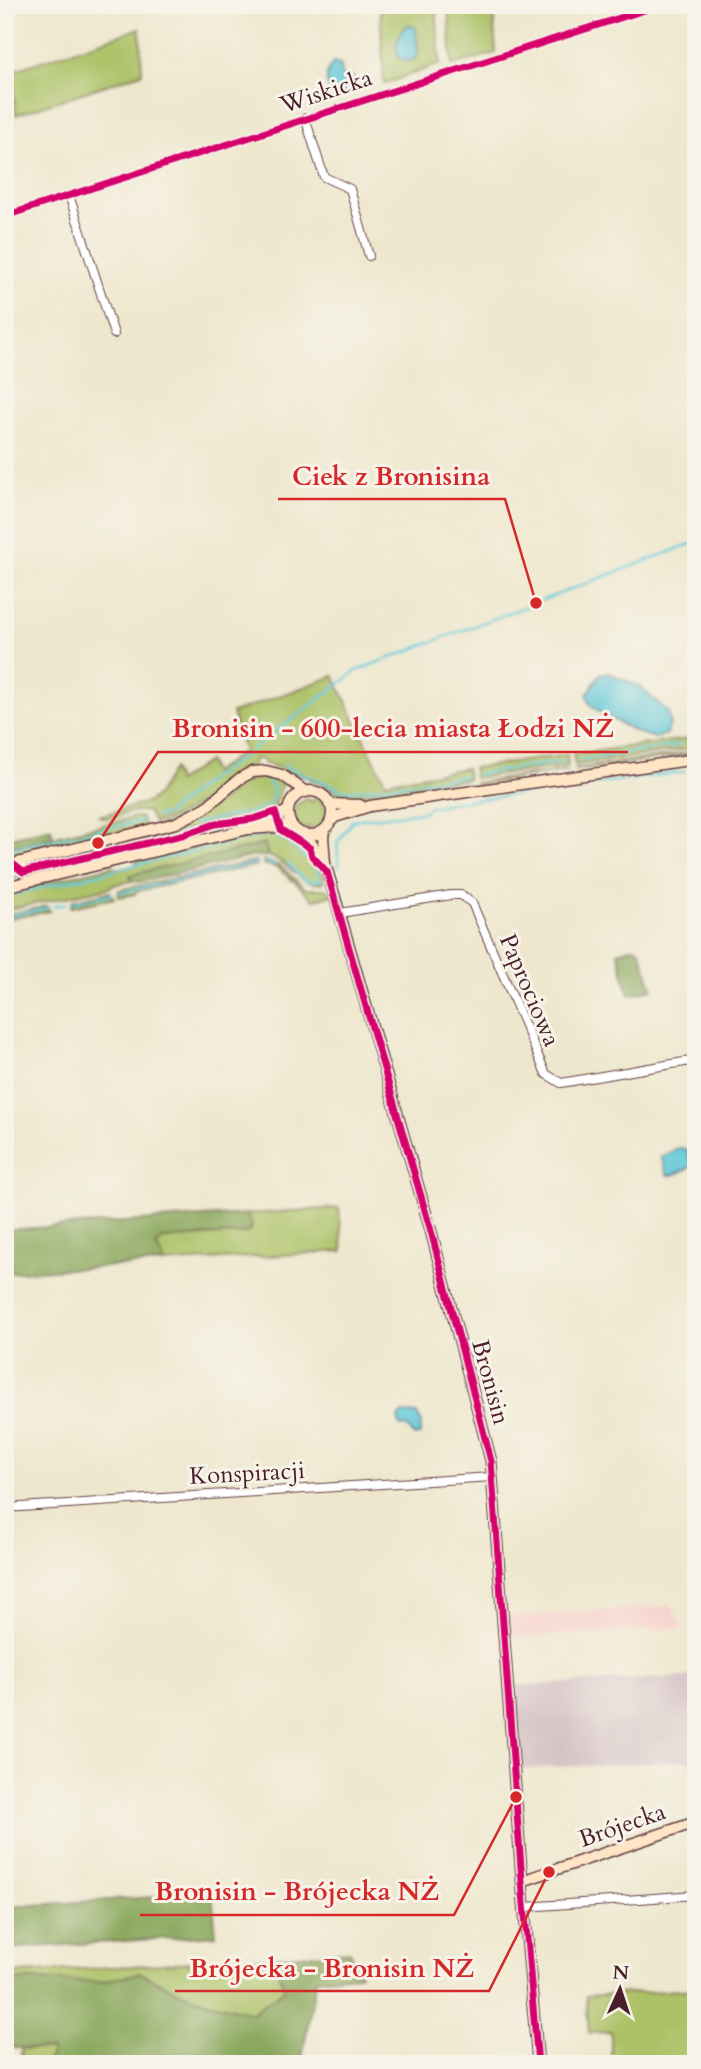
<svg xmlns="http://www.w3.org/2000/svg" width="701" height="2069" font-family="Cardo,serif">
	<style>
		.built { fill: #f7d0cb }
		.industrial { fill: #d2bec2 }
		.green { fill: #acc166; stroke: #7b7048; stroke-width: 2 }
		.forest { fill: #89a75b; stroke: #6a6343; stroke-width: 2 }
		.water { fill: #5ec7d9; stroke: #547382; stroke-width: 2 }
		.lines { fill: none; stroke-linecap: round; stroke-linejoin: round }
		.stream { stroke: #5ec7d9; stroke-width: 2.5 }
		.street-casing { stroke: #633d43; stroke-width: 10 }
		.secondary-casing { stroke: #633d43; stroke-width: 13 }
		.street { stroke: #fff; stroke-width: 8 }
		.secondary { stroke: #fde5c5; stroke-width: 10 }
		.cycleway-casing { stroke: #f7f3e8; stroke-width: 11 }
		.cycleway { stroke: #d6006c; stroke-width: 7 }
		.labels { text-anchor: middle; stroke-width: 6; stroke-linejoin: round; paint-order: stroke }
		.street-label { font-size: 24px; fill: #4a1f2b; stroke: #f7f3e8 }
		.leader { fill: none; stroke: #d62828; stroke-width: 2.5 }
		.callout-dot { fill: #d62828; stroke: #f7f3e8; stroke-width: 2.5 }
		.callout-label { font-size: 26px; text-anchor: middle; font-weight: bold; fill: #d62828; stroke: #f7f3e8; stroke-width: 6; stroke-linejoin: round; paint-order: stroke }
	</style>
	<rect width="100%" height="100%" fill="#f7f3e8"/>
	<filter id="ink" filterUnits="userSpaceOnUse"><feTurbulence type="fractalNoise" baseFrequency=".0143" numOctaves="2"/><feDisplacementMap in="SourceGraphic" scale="14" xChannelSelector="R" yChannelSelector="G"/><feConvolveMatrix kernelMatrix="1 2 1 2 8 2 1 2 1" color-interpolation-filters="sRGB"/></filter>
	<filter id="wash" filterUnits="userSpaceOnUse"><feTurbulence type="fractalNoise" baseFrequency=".00686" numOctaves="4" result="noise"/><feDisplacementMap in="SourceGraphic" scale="28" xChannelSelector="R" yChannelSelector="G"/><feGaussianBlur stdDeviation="1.57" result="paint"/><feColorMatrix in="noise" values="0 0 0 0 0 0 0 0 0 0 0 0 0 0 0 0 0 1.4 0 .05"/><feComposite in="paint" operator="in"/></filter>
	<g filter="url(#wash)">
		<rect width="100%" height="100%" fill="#eee7cd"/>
		<path class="built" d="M672,1605L683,1628L509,1638L508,1617Z"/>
		<path class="industrial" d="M696,1676V1761L518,1769L513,1686Z"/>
		<path class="green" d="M380,5H436L440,64L384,84Z
			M448,5H493L496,53L452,65Z
			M140,28L142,73L16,115L12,71Z
			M334,676L385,782L466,768L468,779L349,796V794H341L302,775H291L280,768L263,763L261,759H254L253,765C233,771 221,788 204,801C189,812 172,818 154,823L149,813C132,805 114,824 99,816L148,802L156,796L173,769L177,782L208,761L213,773L244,751L232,713Z
			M696,738V748L575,765L573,754Z
			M696,752V754L575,770V769Z
			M567,755L568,766L474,778L473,768Z
			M569,770L477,785L475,783Z
			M260,776L276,779L282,785L275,806L267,810L268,812L253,818L224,821L76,857L75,855L109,846V844L217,804L242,784Z
			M468,784L467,786L349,801Z
			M308,798L311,802L315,798L322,802L326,811L324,822L313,830L309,826L305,829L298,825L294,814L296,805Z
			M136,817L141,818L145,826L5,860V848Z
			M267,831C280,831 304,844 309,857C318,858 321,869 324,877L323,882C304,891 288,860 268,856L265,844L130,876L132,881L113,885L109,888L5,910V892L114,866L115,869L136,865V861Z
			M189,836L181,839L5,881V879Z
			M70,854L69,860L29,869L19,866Z
			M263,860L280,866L306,889H325L332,895L313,900C311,896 285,874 279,869C274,866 268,865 263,864Z
			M252,862L257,861V865L138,891L135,894L118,897L119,890Z
			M110,892L114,898L71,907L72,901Z
			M47,906L50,911L5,919V915Z
			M339,1208L343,1251L164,1263L161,1253L156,1246L163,1239L247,1233L252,1227L247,1214Z
			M273,1957L285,1989L252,2013L211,2003L184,1994L140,1973L100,1982L21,1980L5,1982V1974Z
			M696,1989V2064H611V2032L589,2033L586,1996Z
			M22,2048L53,2050L47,2064H19Z"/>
		<path class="forest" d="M51,828L53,838L5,848V839Z
			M265,844L268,856H254L139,882L132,881L130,875Z
			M634,947L640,950L653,989L629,995L618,952Z
			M247,1214L252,1227L247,1233L163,1239L156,1246L161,1253L164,1263L5,1273V1230Z
			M212,1893L216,1935L5,1949V1907Z
			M350,1951L360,1975L316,1979L302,2058L296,2064H47L52,2050L5,2047V1982L21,1980L100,1982L140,1973L184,1994L211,2003L252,2013L285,1989L273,1957Z"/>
		<path class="water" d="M408,25L416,28L418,54L416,59L407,61L399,58C394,47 398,32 408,25Z
			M335,62L341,66L342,76H351L354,79L351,90L340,94L331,92C325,82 325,69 335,62Z
			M608,673L639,686L668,712L670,724L667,734L655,738L636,732L601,713L590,704L587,695L600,674Z
			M680,1148L686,1149L692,1162L691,1167L673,1175H667L661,1157Z
			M403,1413L417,1414L421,1421L420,1435L414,1436L408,1427L400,1426L398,1418Z"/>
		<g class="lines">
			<path class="stream" d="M691,744L696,743
				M251,750L358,670L696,542
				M578,760L680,745
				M284,766L342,790L352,791L465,776
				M477,774L564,762
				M156,817L167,814L198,788L246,754
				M191,824L253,812L271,803L274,788L266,779
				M5,850L141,821
				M264,862L275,865
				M288,864C297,873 306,886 319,880
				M339,866L337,843L353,820L423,812L428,808L450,803L685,772
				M119,893L257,863
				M5,896L267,834C288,836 298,856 314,864L321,880
				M72,903L112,894
				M54,906L65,904
				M5,917L48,908"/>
		</g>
	</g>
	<g filter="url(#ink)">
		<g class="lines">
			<g class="street-casing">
				<path id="street" d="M305,118L324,177L350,189L369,256
					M69,195L114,334
					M5,216L660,5
					M340,913L451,895H461L472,903L546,1074L561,1083L696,1060
					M5,1508L492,1477
					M525,1907L696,1895"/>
			</g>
			<g class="secondary-casing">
				<path id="secondary" d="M288 813a22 22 0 1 1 44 0a22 22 0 1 1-44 0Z
					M329,804L360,805
					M330,822L335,817L370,806L696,759
					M257,824L288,811
					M325,829L323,837L325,863L431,1231L491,1461L522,1881L538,2064
					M306,835L324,862
					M5,866L176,823L205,808L239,779L252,772L266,771L282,775L306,792
					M5,887L248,829L292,826
					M522,1881L696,1822"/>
			</g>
			<use href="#street" class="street"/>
			<use href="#secondary" class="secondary"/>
			<g class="cycleway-casing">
				<path id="cycleway" d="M5,216L660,5
					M5,866L13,864L23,872L186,834L215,824L253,819L275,812L281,830L310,848L312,856L327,872L431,1231L491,1461L522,1881L538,2064"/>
			</g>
			<use href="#cycleway" class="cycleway"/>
		</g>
	</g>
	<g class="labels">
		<g class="street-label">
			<text transform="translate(326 91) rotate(-18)" y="8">Wiskicka</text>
			<text transform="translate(530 990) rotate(67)" y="8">Paprociowa</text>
			<text transform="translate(491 1382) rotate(75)" y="8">Bronisin</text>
			<text transform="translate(247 1473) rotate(-3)" y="8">Konspiracji</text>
			<text transform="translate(622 1825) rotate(-19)" y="8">Brójecka</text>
		</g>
	</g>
	<path class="leader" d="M536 603L505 499H278M98 843L158 752H628M516 1797L454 1915H140M549 1872L489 1991H175"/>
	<g class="callout-dot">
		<circle cx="536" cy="603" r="7"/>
		<circle cx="98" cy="843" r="7"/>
		<circle cx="516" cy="1797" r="7"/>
		<circle cx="549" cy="1872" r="7"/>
	</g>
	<g class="callout-label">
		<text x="391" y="485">Ciek z Bronisina</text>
		<text x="393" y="737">Bronisin - 600-lecia miasta Łodzi NŻ</text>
		<text x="297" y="1900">Bronisin - Brójecka NŻ</text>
		<text x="332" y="1977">Brójecka - Bronisin NŻ</text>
	</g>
	<rect width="701" height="2069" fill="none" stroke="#f7f3e8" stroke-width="28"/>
	<g transform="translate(620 1989) rotate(3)" stroke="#f7f3e8" stroke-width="5" paint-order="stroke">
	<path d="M0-5L12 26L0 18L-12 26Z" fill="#4a1f2b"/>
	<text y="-10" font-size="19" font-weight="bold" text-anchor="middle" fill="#4a1f2b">N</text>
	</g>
</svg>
